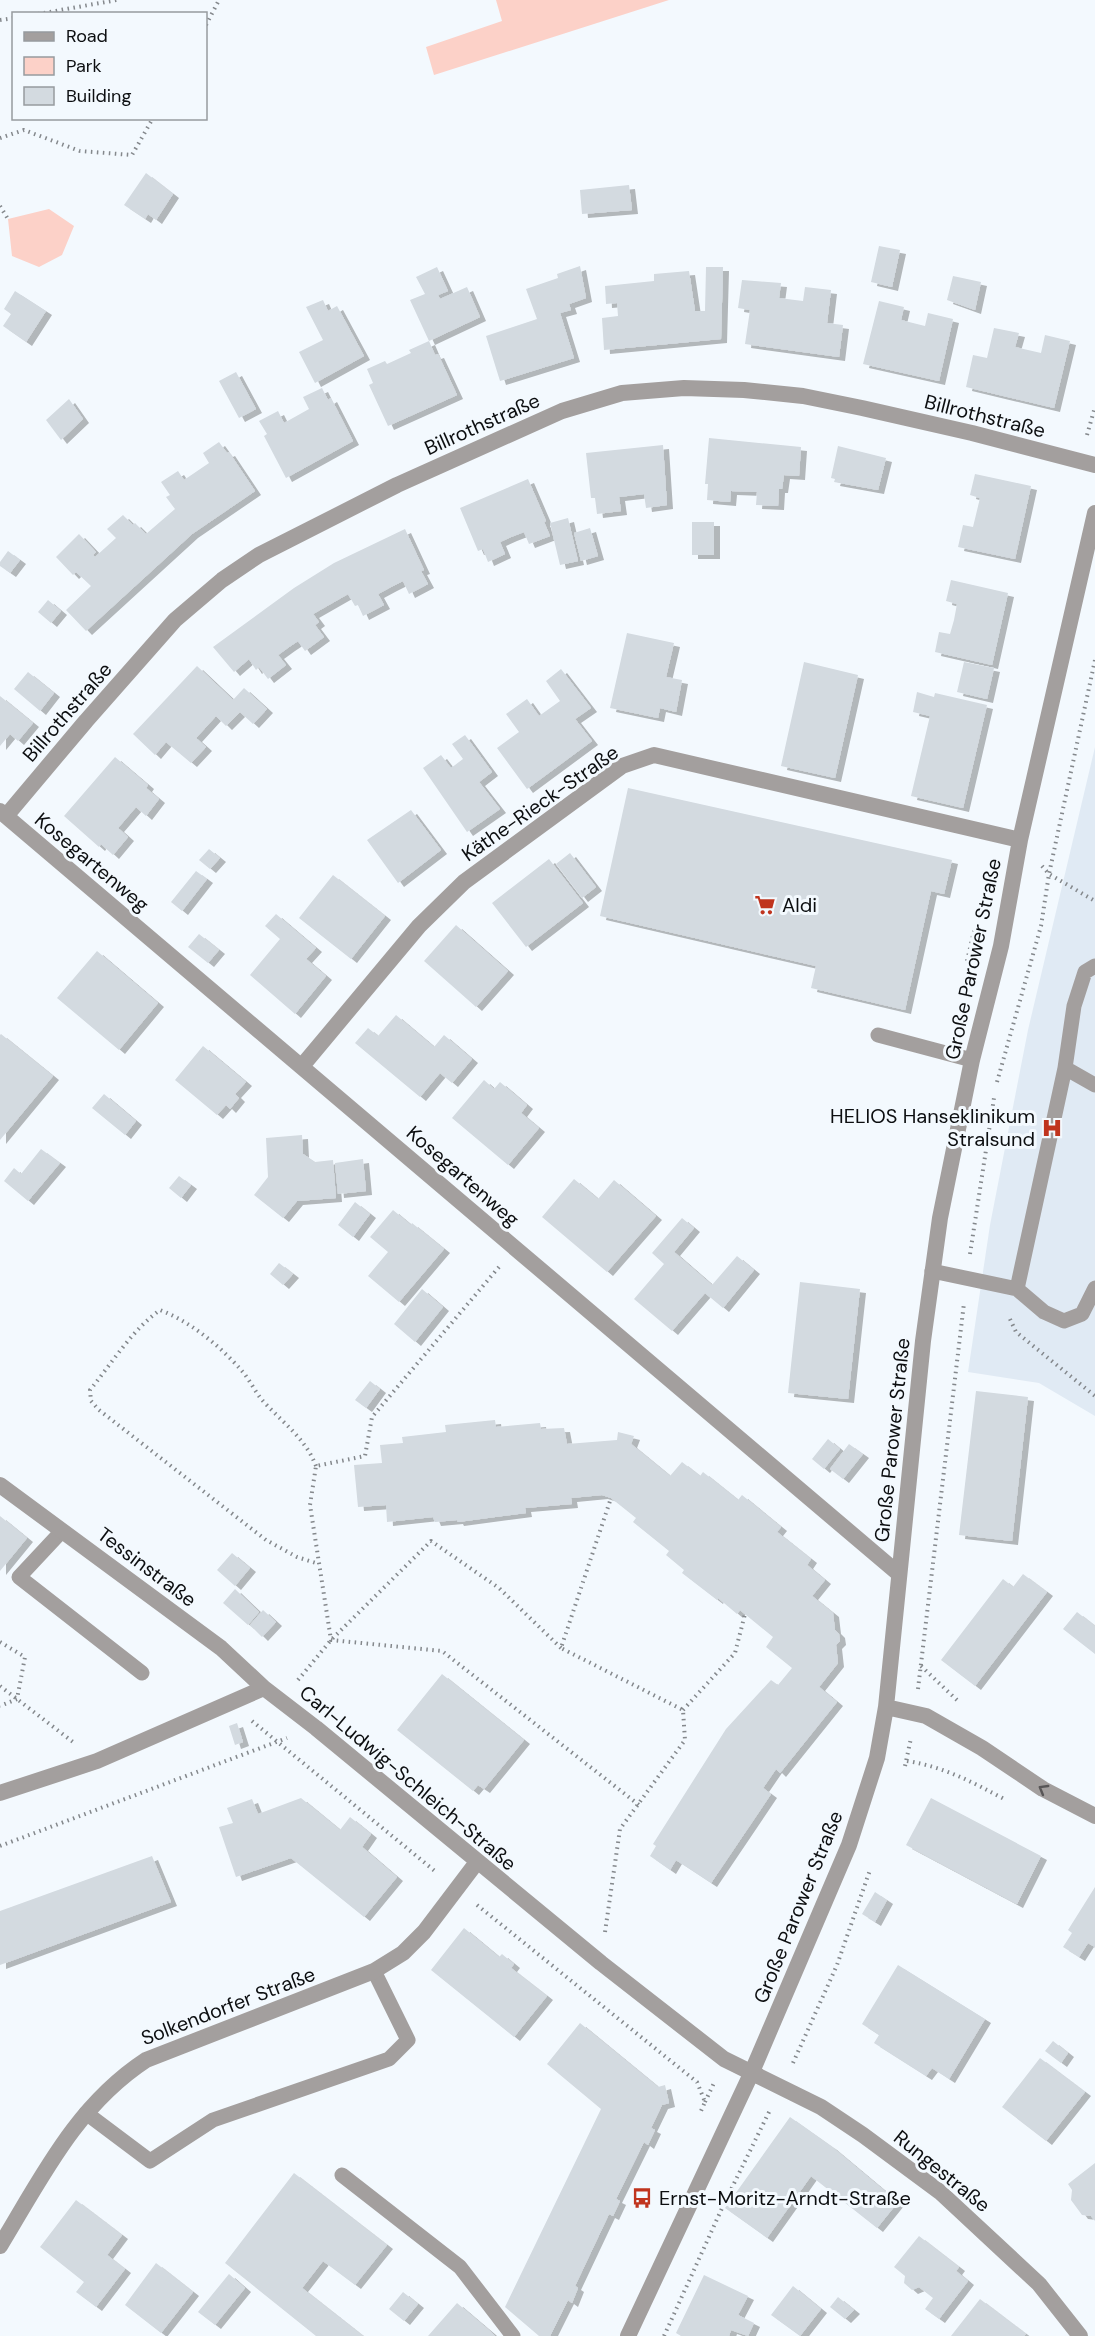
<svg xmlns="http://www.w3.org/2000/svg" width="1095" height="2336" font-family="'DM Sans',sans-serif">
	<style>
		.built { fill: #e0eaf4 }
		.green { fill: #fcd1c8 }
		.building { fill: #d3dae0; filter: url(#shadow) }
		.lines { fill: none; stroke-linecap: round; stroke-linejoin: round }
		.path { stroke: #84888c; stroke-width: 4; stroke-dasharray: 1.5 4.5; stroke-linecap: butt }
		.service { stroke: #a39f9e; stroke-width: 15 }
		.minor { stroke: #a39f9e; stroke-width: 16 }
		.oneway { stroke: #585657 }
		.labels { text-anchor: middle; stroke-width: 6; stroke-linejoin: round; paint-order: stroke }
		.street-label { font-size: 20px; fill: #0c0e10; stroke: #f3f9fe }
		.poi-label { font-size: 20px; fill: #0c0e10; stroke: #f3f9fe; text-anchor: start }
	</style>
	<defs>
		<filter id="shadow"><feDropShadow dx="6" dy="4" stdDeviation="0" flood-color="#0004"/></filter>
	</defs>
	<rect width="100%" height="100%" fill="#f3f9fe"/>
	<path class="built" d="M1095,747V1416L1039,1383L968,1372L990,1225L1028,1030Z"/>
	<path class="green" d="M496,0H669L434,75L426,47L502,21Z
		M49,209L74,226L62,255L39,267L12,256L8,219Z"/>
	<path class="building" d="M146,173L173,194L156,220L148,214L145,219L124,205Z
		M629,185L632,210L582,214L580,190Z
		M879,246L900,250L892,287L871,282Z
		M580,266L586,298L569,304L571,310L560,313L574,358L500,381L486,336L537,319L526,289L558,278L557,274Z
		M437,267L448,291L438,295L440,299L467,287L480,317L429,341L410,300L425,294L416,277Z
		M706,267H723L721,339L604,350L602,318L618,316L617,303L606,304L605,286L654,281V274L689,271L695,311H705Z
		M953,276L981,282L975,310L947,300Z
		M742,280L781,283L779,298L803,301L805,287L831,290L827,323L843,325L839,357L745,344L750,310L738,308Z
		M15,291L46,311L26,342L3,326L11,314L4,309Z
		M323,300L328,311L337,306L364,356L315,383L299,352L323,340L306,307Z
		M879,301L904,307L901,320L925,326L928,313L953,319L939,381L863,364Z
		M994,328L1019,333L1015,347L1041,353L1045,335L1070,341L1054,408L966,387L973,355L987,358Z
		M429,341L435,355L438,354L457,395L388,426L369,385L373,383L367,369L385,361L387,364L411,353L409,350Z
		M236,372L256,409L239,418L219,381Z
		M322,388L328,400L331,398L353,441L286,478L264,436L267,434L259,421L278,411L284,423L309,409L303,397Z
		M69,399L83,419L61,440L46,420Z
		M709,438L801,447L799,476L784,475L782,489H779L778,506L756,505L757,492L731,491L730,502L707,500L708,484H705Z
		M219,442L227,453L229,452L255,491L192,534L86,631L66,610L91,586L76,572L73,575L56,557L79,534L96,552L93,555L95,557L116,538L107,529L123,515L133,525L135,523L146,534L175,509L166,497L170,495L161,482L178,471L184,480L209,463L203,453Z
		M663,445L667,505L646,508L644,494L619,497L621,511L597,514L595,498H591L586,453Z
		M838,446L886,458L878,490L834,482L835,479L831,478Z
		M975,474L1031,486L1015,559L958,547L963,525L973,527L980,498L970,495Z
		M528,479L546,521L544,522L550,536L529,544L524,532L511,537L500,542L505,554L488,562L483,549L478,551L460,508Z
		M568,518L578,561L560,565L550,523Z
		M692,522H714V555H692Z
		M590,528L598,556L581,561L574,533Z
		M405,529L424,570L421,571L428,584L409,594L403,581L391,587L378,594L384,605L363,616L358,605L355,606L348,594L313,614L319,622L315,625L324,637L305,651L298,641L289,647L278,655L286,665L268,679L259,667L256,670L249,659L234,672L213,647L294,588L334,563Z
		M8,551L20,560L10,573L0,566V562Z
		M951,580L1008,593L992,665L935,652L939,632L950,634L954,620L957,604L946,601Z
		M48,600L61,611L51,623L38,612Z
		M627,633L674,643L666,677L682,680L676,712L660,708L658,718L610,708Z
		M804,662L858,675L835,778L781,766Z
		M964,662L994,668L987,699L957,692Z
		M197,666L233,700L244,688L267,709L253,724L240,712L226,726L216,716L196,738L206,747L191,763L166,742L155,755L133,734Z
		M561,669L591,708L575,719L592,741L527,789L497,748L519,732L506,714L527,699L539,716L560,701L546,681Z
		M28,672L54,693L40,711L14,689Z
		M917,692L934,697L935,693L987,705L963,808L911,796L930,716L913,712Z
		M0,696L33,723L18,741L10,734L0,746Z
		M465,735L492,772L479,782L500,809L467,832L423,768L441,755L451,768L463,759L452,744Z
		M115,757L148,785L146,788L159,799L146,816L136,807L118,828L128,837L113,855L101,844L99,847L64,816Z
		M628,788L952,860L944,894L931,891L905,1010L811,988L816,966L600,916Z
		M411,810L441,850L398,883L367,840Z
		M209,849L220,858L210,869L199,860Z
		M570,853L596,887L582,898L556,864Z
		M549,859L583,903L526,947L492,903Z
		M196,871L207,879L182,911L171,902Z
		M333,875L385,916L351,959L299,918Z
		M276,914L316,948L306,959L326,976L295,1014L250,975L280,939L265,926Z
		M456,925L508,971L476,1007L424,961Z
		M199,934L219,950L208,963L188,947Z
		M97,951L158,1003L119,1050L57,998Z
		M396,1015L434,1047L444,1035L472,1059L452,1083L440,1073L420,1097L355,1043L368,1028L378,1036Z
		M1,1034L53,1076L0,1140V1035Z
		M203,1046L246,1082L235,1094L239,1098L230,1109L226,1105L217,1115L175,1080Z
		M484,1080L494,1089L500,1082L527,1105L521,1113L539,1128L508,1165L452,1118Z
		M104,1094L136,1121L125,1135L92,1108Z
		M302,1135L303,1154L315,1162L333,1160L336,1198L297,1201L283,1218L254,1195L268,1177L266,1138Z
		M41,1149L60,1163L28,1201L4,1181L14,1168L21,1174Z
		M363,1159L366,1191L338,1194L335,1163Z
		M179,1176L191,1185L181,1198L169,1188Z
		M574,1179L598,1199L614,1180L656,1216L607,1272L542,1217Z
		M355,1202L370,1214L353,1237L338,1225Z
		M393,1210L411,1225L412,1223L444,1249L399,1302L368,1276L388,1252L370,1237Z
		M682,1218L694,1228L674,1252L712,1285L737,1256L754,1270L723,1308L705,1293L672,1331L634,1299L664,1264L652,1253Z
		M279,1263L293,1274L283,1285L270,1274Z
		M800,1282L860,1289L848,1399L788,1393Z
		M422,1289L443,1307L415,1342L394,1324Z
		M370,1381L380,1389L366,1408L355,1400Z
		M976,1391L1028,1397L1012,1541L959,1535Z
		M495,1420L496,1427L540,1423L541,1429L564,1428L567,1444L617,1440L618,1432L634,1436L631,1444L670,1476L682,1462L700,1476L703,1472L738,1500L742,1495L781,1527L777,1532L811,1559L807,1565L825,1580L812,1596L833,1613L835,1630L839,1634L840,1641L836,1645L838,1663L819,1687L837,1702L780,1773L776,1769L763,1788L771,1794L711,1883L676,1860L670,1870L650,1856L656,1846L653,1844L726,1729L771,1680L778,1685L792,1668L766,1647L773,1637L740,1610L737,1614L718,1598L717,1600L682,1573L684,1570L666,1555L669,1551L633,1522L636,1518L611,1498L602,1495L571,1498L572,1504L525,1508L526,1513L458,1522L457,1520L435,1522L433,1517L387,1522L386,1505L358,1507L354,1465L382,1463L380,1445L403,1443L402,1437L446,1432L445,1425Z
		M828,1439L840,1449L824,1469L812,1459Z
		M849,1444L863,1454L843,1479L830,1469Z
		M0,1516L27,1538L0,1571Z
		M232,1553L250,1568L235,1586L217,1570Z
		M1023,1574L1047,1592L975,1686L941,1660L1003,1579L1013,1587Z
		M235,1589L259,1612L248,1625L223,1603Z
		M263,1610L276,1622L262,1637L250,1625Z
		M1077,1612L1095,1626V1654L1063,1629Z
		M442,1674L524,1740L484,1789L478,1785L473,1791L397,1730Z
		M237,1723L243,1742L235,1745L229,1726Z
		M301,1798L340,1830L350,1817L371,1834L362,1847L397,1877L364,1917L291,1858L236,1877L219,1827L233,1823L227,1808L252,1799L258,1814Z
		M931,1798L1041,1856L1017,1904L906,1845Z
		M152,1856L171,1902L0,1965V1911Z
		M1095,1887V1947L1088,1943L1079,1957L1063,1947L1072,1933L1068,1930Z
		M875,1892L887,1900L875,1922L862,1914Z
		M464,1928L499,1957L502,1954L514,1964L511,1968L547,1996L514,2037L431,1970Z
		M898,1965L985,2019L949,2079L932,2068L926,2076L874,2043L879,2035L862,2024Z
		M580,2023L658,2087L665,2085L669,2103L662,2105L651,2128L655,2130L648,2145L644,2142L616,2199L620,2201L613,2216L609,2214L575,2286L578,2288L572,2303L568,2300L550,2336H539L505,2307L601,2109L547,2064Z
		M1053,2041L1068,2053L1061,2063L1045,2051Z
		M1040,2058L1085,2092L1046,2141L1002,2107Z
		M790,2117L831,2146L898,2202L877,2228L811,2176L767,2238L725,2208Z
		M1095,2163V2221L1091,2216L1082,2215L1071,2200L1072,2190L1068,2184Z
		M294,2173L387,2245L355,2285L323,2261L302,2288L363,2336H316L225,2263Z
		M76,2200L122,2235L107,2255L125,2269L96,2307L76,2292L84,2282L40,2247Z
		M919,2236L959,2267L956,2271L968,2281L939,2319L925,2309L933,2298L919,2287L912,2290L904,2283L905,2276L894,2267Z
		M156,2263L193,2292L161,2333L125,2305Z
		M229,2274L245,2288L215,2325L198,2312Z
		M704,2275L748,2296L738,2315L754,2323L748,2336L731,2330L729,2336H681L676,2333Z
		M793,2286L821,2309L800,2336L771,2315Z
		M403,2292L418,2304L404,2321L389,2309Z
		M838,2297L854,2310L845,2319L830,2307Z
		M980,2299L1026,2334L1024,2336H951Z
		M457,2303L490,2331L495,2336H428Z"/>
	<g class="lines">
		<path class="path" d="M38,14L117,0
			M0,20L14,18
			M206,25L219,0
			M0,138L24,130L80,151L132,155L153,118
			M0,206L8,219
			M1087,435L1095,407
			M1042,866L1049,874L1095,901
			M967,961L974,931
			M997,1082L1041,926L1049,874L1095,660
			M970,1254L994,1098
			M499,1267L372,1417L365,1456L316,1466L310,1505L331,1640L442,1651L639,1805
			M1010,1319L1016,1332L1095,1396
			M316,1466C306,1439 282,1422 263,1401C255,1392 250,1380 242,1371C220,1346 191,1322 160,1310C132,1330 112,1363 90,1390L91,1401L99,1410L266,1540L297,1557L319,1564
			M0,1642L25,1657L17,1699L0,1706
			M921,1666L958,1701
			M298,1680L331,1640L431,1541L499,1588L561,1648
			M0,1686L73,1742
			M918,1689L964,1303
			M683,1710L735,1653L745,1614
			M252,1721L436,1872
			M907,1761C945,1767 972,1782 1006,1800
			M905,1766L911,1738
			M0,1846L287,1738
			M477,1905L697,2082L705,2102L701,2111
			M605,1932L620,1829L685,1740L683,1710L561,1648L611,1498
			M793,2063L837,1965L870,1870
			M705,2102L714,2083
			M664,2336L723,2206L770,2110"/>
		<path class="service" d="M878,1035L972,1060
			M1065,1068L1095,1085
			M932,1271L1017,1289L1044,1312L1064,1321L1082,1314L1095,1288
			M1017,1289L1065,1068L1074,1006L1085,972L1095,966
			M62,1531L19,1577L142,1673
			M86,2113L150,2161L213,2120L389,2059L408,2040L374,1971
			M342,2175L460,2267L513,2336"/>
		<path class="minor" d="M0,811L899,1574
			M6,816L86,721L175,620L222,580L259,555L397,485L562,411L622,393L684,388L744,390L803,396L862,408L972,433L1095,465
			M302,1066L419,926L464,882L622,766L654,755L1020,840
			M0,1485L221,1648L264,1688
			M886,1707L926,1716L982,1748L1043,1789L1095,1816
			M0,1793L97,1761L264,1688L316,1728L601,1963L724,2059L821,2107L863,2135L940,2192L1039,2284L1080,2336
			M0,2246C42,2177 76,2106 146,2060L374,1971L403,1953L424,1932L477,1862
			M628,2336L751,2074L849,1845L877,1758L886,1707L923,1341L940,1218L972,1060L1001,946L1020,840L1095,513"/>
	</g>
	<defs><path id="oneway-chevron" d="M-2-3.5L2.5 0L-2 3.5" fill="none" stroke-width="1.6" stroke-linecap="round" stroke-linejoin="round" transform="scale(1.5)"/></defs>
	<use class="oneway" href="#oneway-chevron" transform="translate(1043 1789) rotate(-150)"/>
	<defs>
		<g id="supermarket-bare" transform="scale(1.62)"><path d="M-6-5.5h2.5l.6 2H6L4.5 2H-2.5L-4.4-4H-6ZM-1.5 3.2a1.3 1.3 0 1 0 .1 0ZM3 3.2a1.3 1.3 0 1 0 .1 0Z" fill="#c0341e" stroke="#f3f9fe" stroke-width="2.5" paint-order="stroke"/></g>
		<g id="hospital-bare" transform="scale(1.62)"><path d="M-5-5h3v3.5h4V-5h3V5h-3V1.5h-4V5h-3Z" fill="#c0341e" stroke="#f3f9fe" stroke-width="2.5" paint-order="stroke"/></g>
		<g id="bus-bare" transform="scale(1.62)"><path d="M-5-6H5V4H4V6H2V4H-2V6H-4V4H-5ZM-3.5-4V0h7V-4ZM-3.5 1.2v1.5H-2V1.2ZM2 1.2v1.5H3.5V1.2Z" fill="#c0341e" stroke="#f3f9fe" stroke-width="2.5" paint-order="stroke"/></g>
	</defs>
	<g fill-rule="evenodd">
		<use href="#supermarket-bare" x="765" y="905"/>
		<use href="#hospital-bare" x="1052" y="1128"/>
		<use href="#bus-bare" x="642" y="2198"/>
	</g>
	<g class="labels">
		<g class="street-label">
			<text transform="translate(985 416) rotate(14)" y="7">Billrothstraße</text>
			<text transform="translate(482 424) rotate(-24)" y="7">Billrothstraße</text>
			<text transform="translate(67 712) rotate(-49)" y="7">Billrothstraße</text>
			<text transform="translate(540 803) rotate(-35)" y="7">Käthe-Rieck-Straße</text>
			<text transform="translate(92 862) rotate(40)" y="7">Kosegartenweg</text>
			<text transform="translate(973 959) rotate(-78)" y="7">Große Parower Straße</text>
			<text transform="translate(463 1176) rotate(41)" y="7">Kosegartenweg</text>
			<text transform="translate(892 1440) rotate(-84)" y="7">Große Parower Straße</text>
			<text transform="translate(147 1567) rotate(37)" y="7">Tessinstraße</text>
			<text transform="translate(408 1778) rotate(40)" y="7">Carl-Ludwig-Schleich-Straße</text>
			<text transform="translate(798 1907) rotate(-68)" y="7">Große Parower Straße</text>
			<text transform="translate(228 2006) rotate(-21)" y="7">Solkendorfer Straße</text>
			<text transform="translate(942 2171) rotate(39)" y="7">Rungestraße</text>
		</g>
		<g class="poi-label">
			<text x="782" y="912">Aldi</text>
			<text x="1035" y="1123" text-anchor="end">HELIOS Hanseklinikum<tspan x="1035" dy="23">Stralsund</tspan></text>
			<text x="659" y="2205">Ernst-Moritz-Arndt-Straße</text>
		</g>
	</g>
	<rect x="12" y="12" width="195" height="108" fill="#f3f9fe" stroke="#979b9f" stroke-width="1.5"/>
	<rect x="24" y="32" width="30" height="9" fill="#a39f9e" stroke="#979b9f" stroke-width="1.5"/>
	<text x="66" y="42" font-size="18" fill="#0c0e10">Road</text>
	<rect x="24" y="57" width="30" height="18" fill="#fcd1c8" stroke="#979b9f" stroke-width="1.5"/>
	<text x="66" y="72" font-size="18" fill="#0c0e10">Park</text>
	<rect x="24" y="87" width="30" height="18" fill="#d3dae0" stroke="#979b9f" stroke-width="1.5"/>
	<text x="66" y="102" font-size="18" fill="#0c0e10">Building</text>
</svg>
